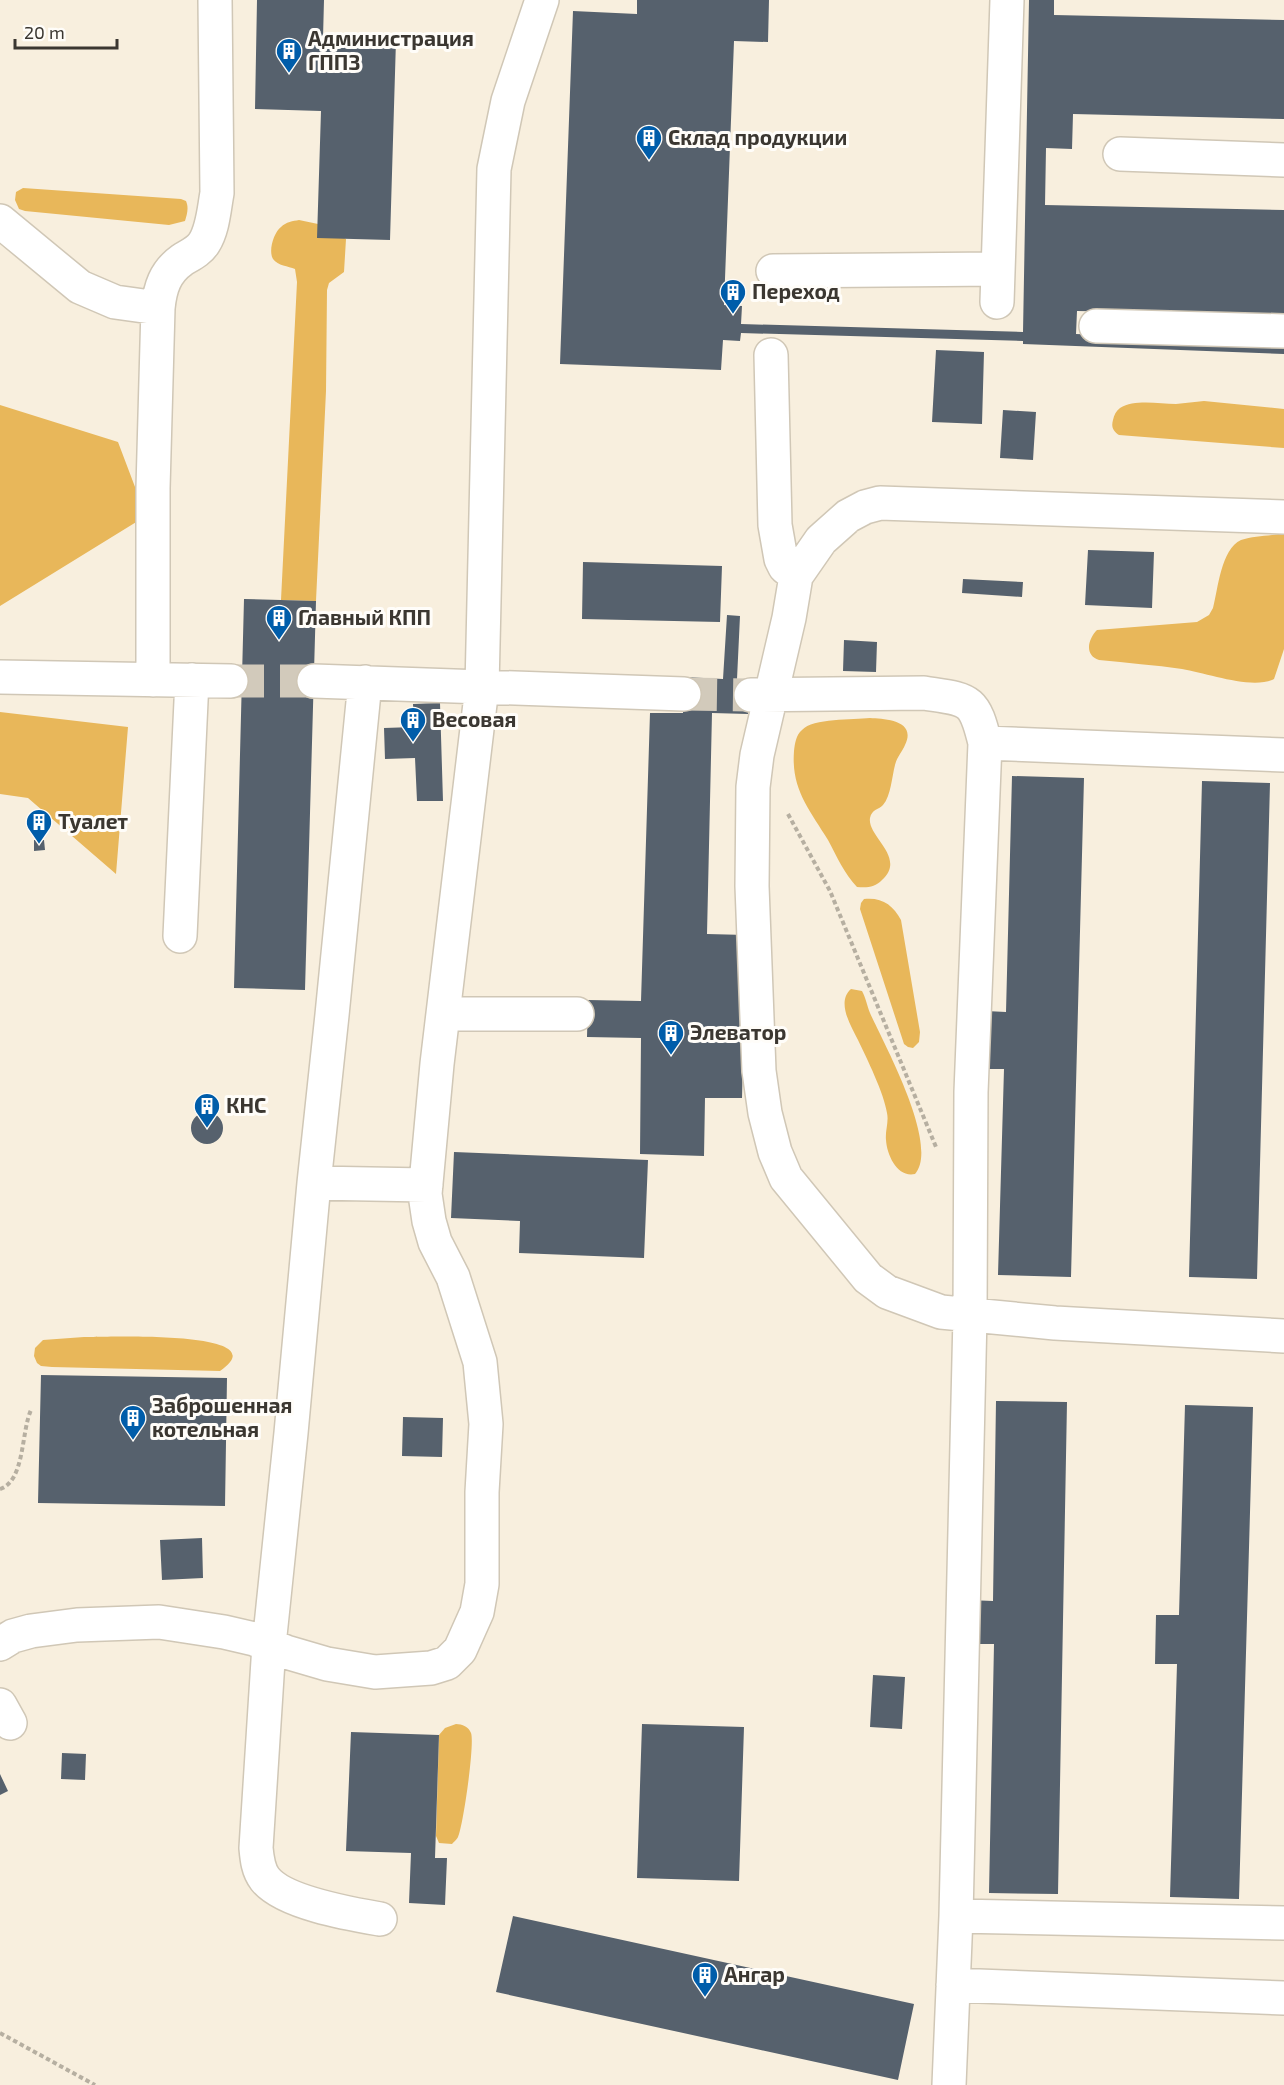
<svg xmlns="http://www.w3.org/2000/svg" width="1284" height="2085" font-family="'Exo 2',sans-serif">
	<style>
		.forest { fill: #e8b75a }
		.building { fill: #56616d }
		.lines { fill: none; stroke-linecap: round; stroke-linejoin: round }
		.minor-tunnel { stroke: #d2cabb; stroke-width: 33; stroke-dasharray: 33 16; stroke-linecap: butt }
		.minor-casing { stroke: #d0c7b6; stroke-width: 36 }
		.path { stroke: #b6afa1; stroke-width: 4; stroke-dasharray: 4.5 3; stroke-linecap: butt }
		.minor { stroke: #fff; stroke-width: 33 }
		.labels { text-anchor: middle; stroke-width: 6; stroke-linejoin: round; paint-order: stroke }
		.poi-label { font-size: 21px; font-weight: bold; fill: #3b3731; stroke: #fffdf9; text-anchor: start }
	</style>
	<rect width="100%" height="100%" fill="#f8efde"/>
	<path class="forest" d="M23,188L181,199L186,201C189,208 187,214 185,221L169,225L25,211L19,209L15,200L16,192Z
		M299,220L318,224L346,239L344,272L329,283L327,290L326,391L316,601L281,600L297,282L295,269C288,266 278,266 273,259C268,251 274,232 281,227C286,222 293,221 299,220Z
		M1204,401L1284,409V448L1119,435C1113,431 1111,427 1113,420C1114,415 1116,411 1120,408C1135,399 1159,404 1176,404C1185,403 1195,402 1204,401Z
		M0,405L118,442L146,516L0,606Z
		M1279,534L1284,535V649L1274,679C1252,690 1207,673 1182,669C1155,665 1127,663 1099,660C1084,655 1088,639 1097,630L1197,622L1209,615L1213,608C1218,589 1221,549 1241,540C1253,536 1267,536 1279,534Z
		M0,712L128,727L116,874L28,798L0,794Z
		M870,718C885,719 917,720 905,745C902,752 897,757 895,765C892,776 891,796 883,805C878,810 872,809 870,818C867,837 907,857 882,880C875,887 868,888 857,887C844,873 837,857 828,840C809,809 791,789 794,751C795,743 796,735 802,730C813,718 853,720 870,718Z
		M864,899C882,897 893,905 901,920L920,1032L919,1042L913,1048L908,1047L904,1044L860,909L861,903Z
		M851,989L862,991C866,998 867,1006 870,1013C884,1044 940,1145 915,1174C898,1178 887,1156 886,1140C885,1131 889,1122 887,1113C884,1093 867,1059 858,1040C851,1026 836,1002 851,989Z
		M84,1337C98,1337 282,1329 220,1371L52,1367L41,1366L37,1363L34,1356L35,1348L43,1340Z
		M456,1724C462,1724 469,1727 471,1733C475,1743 463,1827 458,1837C458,1838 452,1844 452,1844L439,1843L436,1836L439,1735L445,1728Z"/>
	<path class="building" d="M257,0H324L323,38L396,40L390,240L317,238L321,111L255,109Z
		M637,0H769L768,42L734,41L724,305L742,306L741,324L1023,332L1029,0H1054V15L1284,20V119L1073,114L1072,149L1046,148L1045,205L1284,210V315L1077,311L1076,334L1284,343V354L1023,344V341L741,333L740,341L723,340L721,370L560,364L573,11L637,14Z
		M936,350L984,352L982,424L932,422Z
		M1003,410L1036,412L1033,460L1000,458Z
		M1088,550L1154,552L1152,608L1085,605Z
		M583,562L722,566L720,622L582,619Z
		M963,579L1023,582L1022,597L962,593Z
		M244,599L316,601L305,990L234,988Z
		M727,615L740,616L737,679H749L748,714L712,713L707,934L746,935L742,1098H705L704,1156L640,1154L641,1038L587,1037L588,1000L641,1001L650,713H683L684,677L723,679Z
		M844,640L877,642L876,672L843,671Z
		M440,703L443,801H417L415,758L385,759L384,728L414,727L413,704Z
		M1012,776L1084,778L1071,1277L998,1275L1004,1069H985L986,1011L1006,1012Z
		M1202,781L1270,783L1257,1279L1189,1277Z
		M34,840H44L45,850L34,851Z
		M191 1128a16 16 0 1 1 32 0a16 16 0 1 1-32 0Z
		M454,1152L648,1160L644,1258L519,1253L520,1221L451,1218Z
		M41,1375L227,1378L225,1506L38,1503Z
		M996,1401L1067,1402L1058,1894L989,1893L994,1644H967L968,1600L993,1601Z
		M1185,1405L1253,1407L1239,1899L1170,1897L1177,1664H1155L1156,1615H1179Z
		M403,1417L443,1418L442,1457L402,1456Z
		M202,1538L203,1578L162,1580L160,1540Z
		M873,1675L905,1677L902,1729L870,1727Z
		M642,1724L744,1727L739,1881L637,1878Z
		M351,1732L439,1735L435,1858H447L445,1905L409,1903L411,1853L346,1851Z
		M62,1753L86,1754L85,1780L61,1779Z
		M0,1774L8,1791L0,1795Z
		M513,1916L914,2004L898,2080L496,1992Z"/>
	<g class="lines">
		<path class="minor-tunnel" d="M231,681H314
			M684,694L749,695"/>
		<g class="minor-casing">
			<path id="minor" d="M1120,154L1284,160
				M0,221L80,287L115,302L158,308
				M773,271L998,269
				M997,302L1007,0
				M1096,326L1284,331
				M771,355L775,525L781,559L785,567L796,576
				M1284,517L880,503L865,507L848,516L821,540L796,576L789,618L757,755L753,787L752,886L759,1071L765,1113L775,1152L786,1178L868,1278L887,1292L941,1312L1055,1323L1284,1336
				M0,677L231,681
				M153,680V488L158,308C160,288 165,272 182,260C190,255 199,251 204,243C213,229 214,209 217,193L215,0
				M314,681L684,694
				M365,682L332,1015L314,1183L291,1433L269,1645L256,1848C257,1859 258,1870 265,1879C284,1903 351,1914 380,1919
				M751,695L924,693C969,700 974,697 985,743L971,1092L970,1316L956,1916L949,2085
				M985,743L1284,755
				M180,936L192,680
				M444,1014H577
				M314,1183L426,1185
				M0,1644L13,1636L31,1631L77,1625L159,1622L224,1632L254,1639L286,1652L327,1664L375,1672L431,1668L447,1663L460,1650L477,1612L482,1584V1492L486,1424L480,1362L453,1277L435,1242L429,1221L425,1194L437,1064L482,687L494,169L508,101L542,0
				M0,1705L10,1723
				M956,1916L1284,1923
				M953,1985L1284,1998"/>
		</g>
		<path class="path" d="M788,814L830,891L936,1147
			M0,1489C25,1481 21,1432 31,1410
			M0,2033L95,2085"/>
		<use href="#minor" class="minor"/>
	</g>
	<defs>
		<g id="building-pin" transform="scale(1.35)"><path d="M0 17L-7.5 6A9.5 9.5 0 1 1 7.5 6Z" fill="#005daa" stroke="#fffdf9"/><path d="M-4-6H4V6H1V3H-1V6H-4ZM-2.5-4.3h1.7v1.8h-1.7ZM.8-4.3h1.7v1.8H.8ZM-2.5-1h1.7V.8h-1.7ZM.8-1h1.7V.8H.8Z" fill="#fff"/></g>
	</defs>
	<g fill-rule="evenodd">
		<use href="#building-pin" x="289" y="51"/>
		<use href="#building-pin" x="649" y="138"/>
		<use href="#building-pin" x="733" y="292"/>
		<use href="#building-pin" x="279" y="618"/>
		<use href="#building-pin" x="413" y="720"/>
		<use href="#building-pin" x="39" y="822"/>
		<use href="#building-pin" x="671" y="1033"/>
		<use href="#building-pin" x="207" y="1106"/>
		<use href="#building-pin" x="133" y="1418"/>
		<use href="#building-pin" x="705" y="1975"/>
	</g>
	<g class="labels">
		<g class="poi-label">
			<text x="308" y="46">Администрация<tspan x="308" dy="24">ГППЗ</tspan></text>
			<text x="668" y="145">Склад продукции</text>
			<text x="752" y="299">Переход</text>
			<text x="298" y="625">Главный КПП</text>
			<text x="432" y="727">Весовая</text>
			<text x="58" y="829">Туалет</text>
			<text x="690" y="1040">Элеватор</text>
			<text x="226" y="1113">КНС</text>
			<text x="152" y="1413">Заброшенная<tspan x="152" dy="24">котельная</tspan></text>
			<text x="724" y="1982">Ангар</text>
		</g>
	</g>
	<path d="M15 39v9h102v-9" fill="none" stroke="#3b3731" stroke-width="3"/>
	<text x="24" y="39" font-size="18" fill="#3b3731" stroke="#fffdf9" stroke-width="4.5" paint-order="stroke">20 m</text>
</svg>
